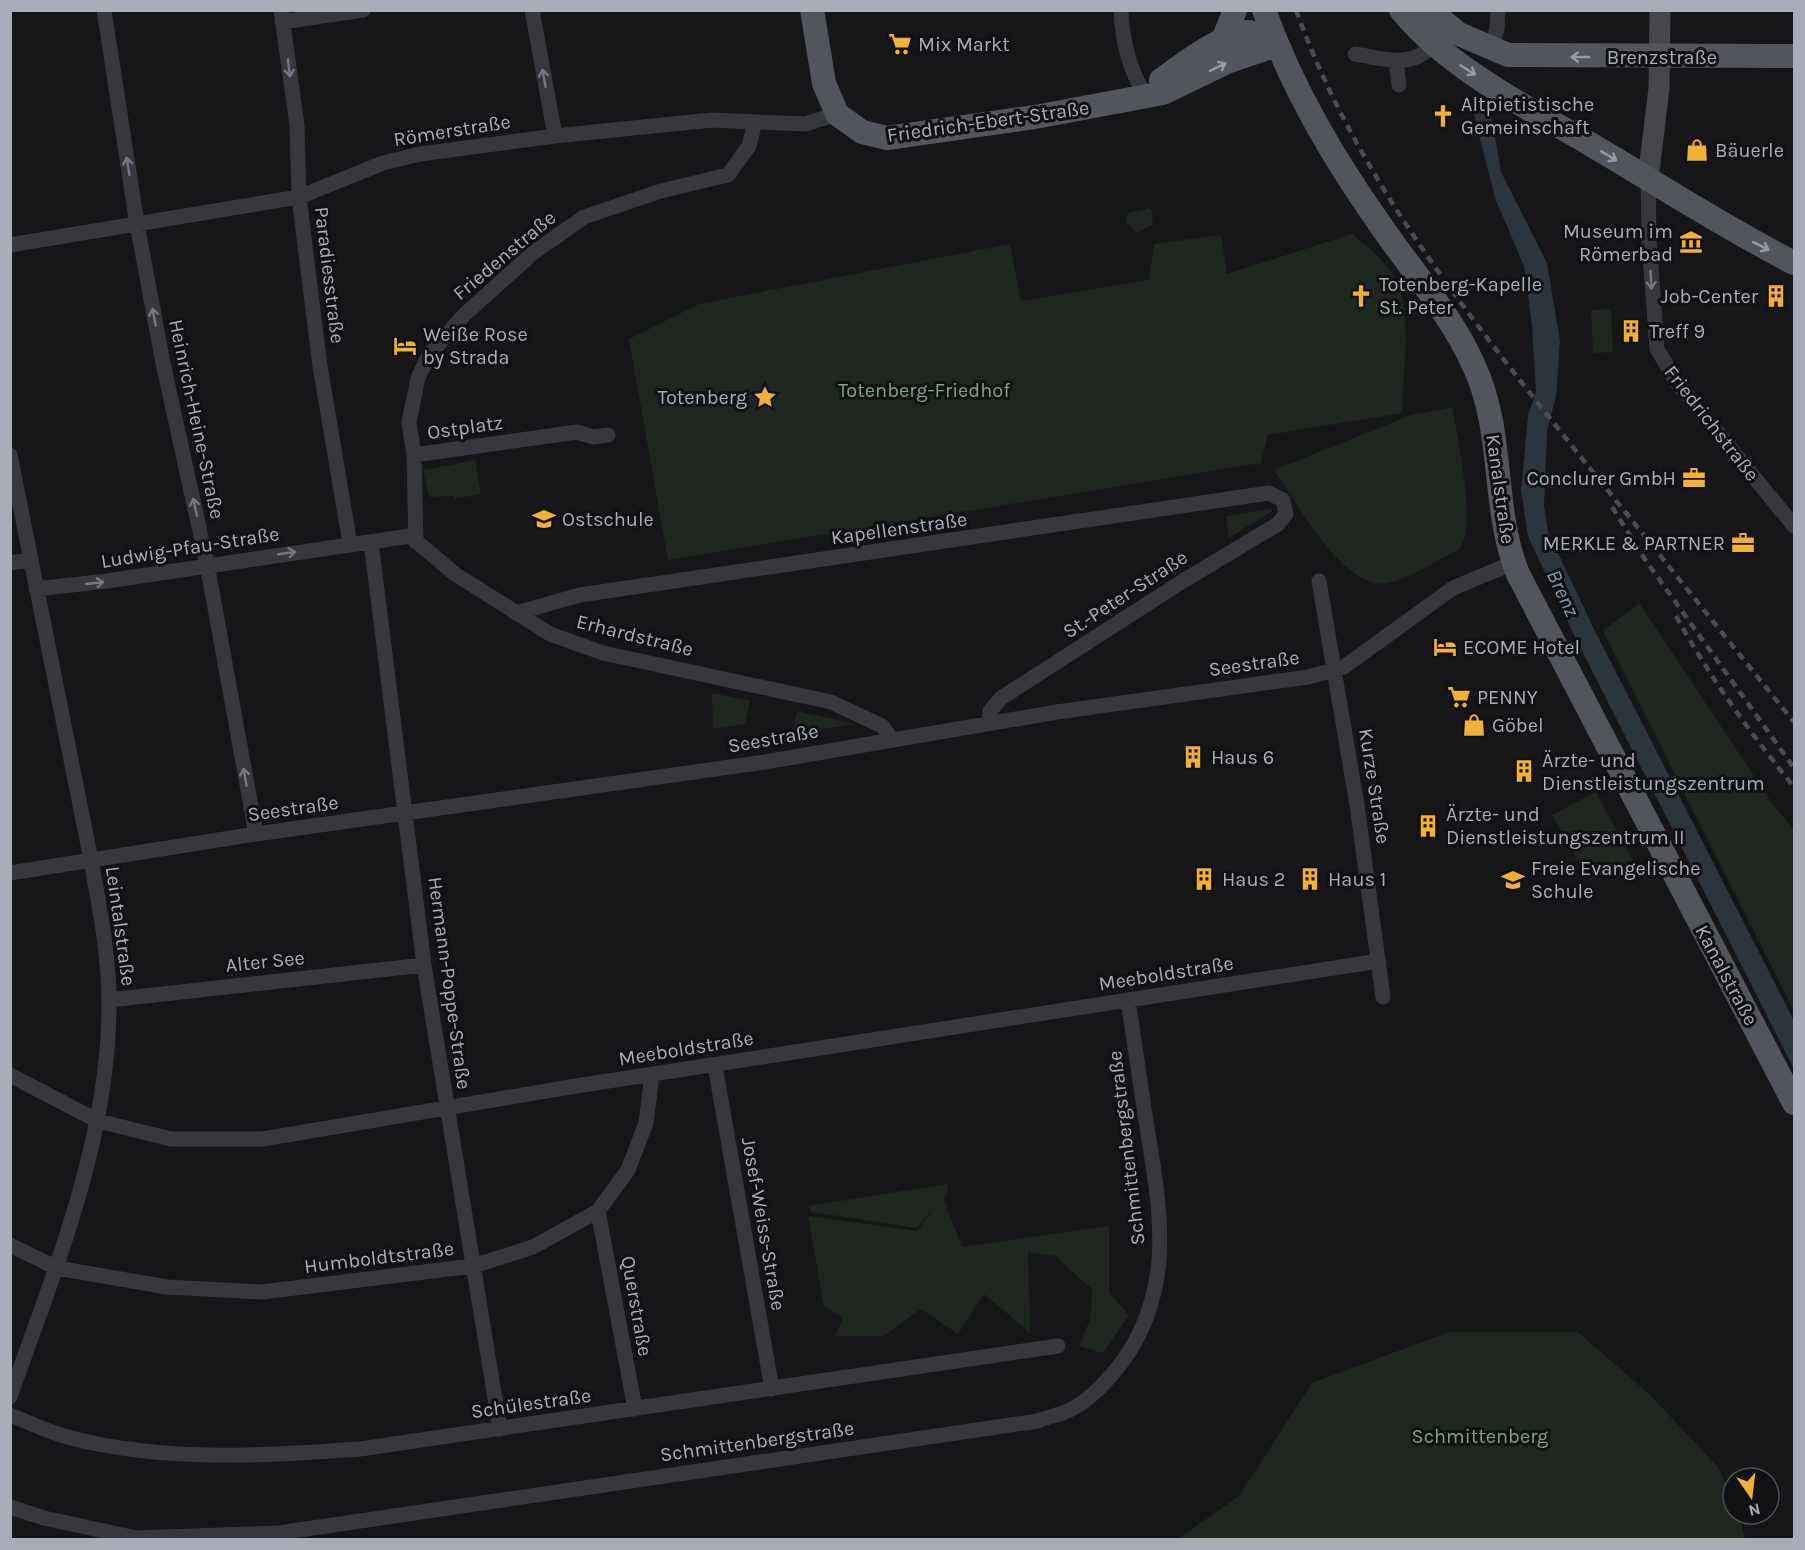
<svg xmlns="http://www.w3.org/2000/svg" width="1805" height="1550" font-family="Karla,sans-serif">
	<style>
		.green { fill: #1e261f }
		.water { fill: #2c353c }
		.lines { fill: none; stroke-linecap: round; stroke-linejoin: round }
		.minor { stroke: #37383d; stroke-width: 15 }
		.secondary { stroke: #45474d; stroke-width: 21 }
		.primary { stroke: #53555c; stroke-width: 24 }
		.rail { stroke: #4a4c52; stroke-width: 4.5; stroke-dasharray: 8 6; stroke-linecap: butt }
		.oneway { stroke: #979ba6 }
		.oneway2 { stroke: #757881 }
		.labels { text-anchor: middle; stroke-width: 6; stroke-linejoin: round; paint-order: stroke }
		.poi-label { font-size: 20px; fill: #a8adb8; stroke: #111113; text-anchor: start }
		.street-label { font-size: 20px; fill: #a8adb8; stroke: #111113 }
		.park-label { font-size: 20px; fill: #7fa381; stroke: #111113 }
		.water-label { font-size: 21px; font-style: italic; fill: #7f9bb3; stroke: #111113 }
	</style>
	<rect width="100%" height="100%" fill="#161618"/>
	<path class="green" d="M1150,208L1153,215L1152,225L1137,233L1126,222L1128,213Z
		M1352,234C1370,249 1393,267 1400,290C1410,322 1403,379 1402,413L1268,435L1261,463L668,560L629,339L699,304L1010,244L1021,301L1149,280L1154,244L1221,235L1227,274Z
		M1611,309L1613,352L1593,353L1591,310Z
		M1452,407C1457,436 1478,530 1459,549C1439,559 1409,579 1388,583C1344,592 1296,501 1274,470L1411,415Z
		M475,460L481,494L454,499L453,496L429,497L423,470Z
		M1271,509L1272,511L1229,538L1226,516Z
		M1639,603L1774,806L1794,830V1011L1603,631Z
		M712,693L750,701L745,724L713,729Z
		M797,711L856,724L792,734Z
		M1596,792L1633,860L1590,881L1552,815Z
		M947,1184L948,1192L943,1198L962,1247L1109,1226V1293L1129,1315L1103,1353L1079,1346L1091,1317L1092,1289L1055,1256L1028,1252L1030,1333L984,1294L958,1334L921,1309L884,1336H835L843,1318L824,1306L808,1216L917,1231L934,1208L916,1228L812,1212L808,1206Z
		M1449,1332H1578L1649,1394L1718,1467L1733,1500V1514H1739L1745,1539H1178L1239,1496L1312,1383Z"/>
	<path class="water" d="M1489,102L1501,172L1547,263L1560,341L1556,396L1547,431L1544,505L1548,532L1594,629L1794,1021V1069L1575,637L1528,536L1521,490L1528,416L1536,391L1532,325L1524,266L1495,198L1471,103Z"/>
	<g class="lines">
		<path class="minor" d="M104,10L137,224L163,363L207,564L256,834
			M281,10L297,125L299,197L320,366L350,544
			M532,10L555,136
			M1121,10C1122,40 1130,70 1145,95
			M282,22L363,10
			M1490,49L1497,29L1498,10
			M1355,54C1381,58 1414,70 1433,44
			M1396,61L1399,85
			M1648,179L1649,241L1657,349L1678,384L1794,526
			M10,245L299,197L383,163L420,154L555,136L712,120L805,124L837,114
			M10,455L91,860C99,906 109,954 109,1001C110,1138 55,1269 10,1397
			M414,455L577,432L593,437L608,435
			M371,542L424,965L500,1429
			M416,542L414,455L409,422L418,378L429,355L464,315L533,253L584,217L661,191L728,175L749,146L755,122
			M10,563L31,560
			M1319,581L1357,805L1383,997
			M36,589L107,581L410,536L455,574L550,634L603,653L831,702L882,726L892,739
			M516,613L580,595L1269,493L1283,500L1286,514L1278,524L1183,581L1001,698L990,711L989,722
			M10,873L256,834L765,762L1057,712L1308,677L1344,667L1453,588L1513,563
			M109,1000L424,965
			M715,1066L772,1389
			M10,1075L98,1121L171,1139H263L576,1086L1379,961
			M598,1211L635,1409
			M10,1245L57,1268L167,1287L262,1292L473,1266L533,1247L598,1211L628,1170L646,1123L652,1075
			M10,1415C30,1423 51,1433 71,1438C165,1462 264,1456 360,1449L1058,1346
			M10,1507L44,1518L136,1538L279,1533L1038,1421C1049,1416 1061,1415 1072,1409C1094,1397 1113,1375 1127,1355C1176,1281 1159,1203 1146,1121C1140,1081 1134,1040 1128,1000"/>
		<path class="secondary" d="M1648,179L1659,88L1660,10"/>
		<path class="primary" d="M812,10L824,83L837,114L862,132L887,138L1035,117L1163,93L1227,62L1277,45
			M1264,10C1294,93 1338,166 1389,237C1418,278 1454,320 1474,366C1505,432 1491,507 1518,574L1794,1103
			M1401,10C1448,68 1526,107 1590,144C1658,184 1724,227 1794,263
			M1429,10L1459,34L1508,55L1794,56
			M1223,40L1235,10
			M1161,80C1180,66 1224,33 1247,32C1258,32 1268,39 1277,45"/>
		<path class="rail" d="M1296,10C1356,177 1467,314 1576,451C1649,541 1721,632 1794,722
			M1612,507L1644,558L1794,768
			M1676,616C1709,676 1751,734 1794,787"/>
	</g>
	<defs><path id="oneway-shaft" d="M-6 0H5M1.5-3L5.5 0L1.5 3" fill="none" stroke-width="1.6" stroke-linecap="round" stroke-linejoin="round" transform="scale(1.5)"/></defs>
	<g class="oneway">
		<use href="#oneway-shaft" transform="translate(1580 57) rotate(-180)"/>
		<use href="#oneway-shaft" transform="translate(1218 67) rotate(-26)"/>
		<use href="#oneway-shaft" transform="translate(1468 70) rotate(32)"/>
		<use href="#oneway-shaft" transform="translate(1609 156) rotate(31)"/>
		<use href="#oneway-shaft" transform="translate(1761 246) rotate(27)"/>
	</g>
	<g class="oneway2">
		<use href="#oneway-shaft" transform="translate(289 68) rotate(83)"/>
		<use href="#oneway-shaft" transform="translate(544 78) rotate(-100)"/>
		<use href="#oneway-shaft" transform="translate(128 166) rotate(-99)"/>
		<use href="#oneway-shaft" transform="translate(1651 280) rotate(87)"/>
		<use href="#oneway-shaft" transform="translate(154 317) rotate(-101)"/>
		<use href="#oneway-shaft" transform="translate(195 507) rotate(-103)"/>
		<use href="#oneway-shaft" transform="translate(287 553) rotate(-8)"/>
		<use href="#oneway-shaft" transform="translate(95 583) rotate(-6)"/>
		<use href="#oneway-shaft" transform="translate(245 777) rotate(-100)"/>
	</g>
	<defs>
		<g id="supermarket-bare" transform="scale(1.8)"><path d="M-6-5.5h2.5l.6 2H6L4.5 2H-2.5L-4.4-4H-6ZM-1.5 3.2a1.3 1.3 0 1 0 .1 0ZM3 3.2a1.3 1.3 0 1 0 .1 0Z" fill="#f2b134" stroke="#111113" stroke-width="2.5" paint-order="stroke"/></g>
		<g id="church-bare" transform="scale(1.8)"><path d="M-1.2-6h2.4v3.5h3.3v2.4h-3.3V6h-2.4V-.1h-3.3v-2.4h3.3Z" fill="#f2b134" stroke="#111113" stroke-width="2.5" paint-order="stroke"/></g>
		<g id="shop-bare" transform="scale(1.8)"><path d="M-5-2.5h2.3a2.7 3.5 0 0 1 5.4 0H5L5.5 6h-11ZM-1.5-2.5h3a1.5 2.3 0 0 0-3 0Z" fill="#f2b134" stroke="#111113" stroke-width="2.5" paint-order="stroke"/></g>
		<g id="museum-bare" transform="scale(1.8)"><path d="M0-6L6-3V-2H-6V-3ZM-5-1h2V3h-2ZM-1-1h2V3h-2ZM3-1h2V3H3ZM-6 4H6V6H-6Z" fill="#f2b134" stroke="#111113" stroke-width="2.5" paint-order="stroke"/></g>
		<g id="building-bare" transform="scale(1.8)"><path d="M-4-6H4V6H1V3H-1V6H-4ZM-2.5-4.3h1.7v1.8h-1.7ZM.8-4.3h1.7v1.8H.8ZM-2.5-1h1.7V.8h-1.7ZM.8-1h1.7V.8H.8Z" fill="#f2b134" stroke="#111113" stroke-width="2.5" paint-order="stroke"/></g>
		<g id="hotel-bare" transform="scale(1.8)"><path d="M-6-4.5h1.5V1H6V5H4.5V3h-9V5H-6ZM-4 0a1.8 1.8 0 1 1 3.6 0ZM.5 0V-2.5h3Q6-2.5 6 0Z" fill="#f2b134" stroke="#111113" stroke-width="2.5" paint-order="stroke"/></g>
		<g id="sight-bare" transform="scale(1.8)"><path d="M0-6L1.8-2.2L6-1.7L2.9 1.2L3.7 5.4L0 3.3L-3.7 5.4L-2.9 1.2L-6-1.7L-1.8-2.2Z" fill="#f2b134" stroke="#111113" stroke-width="2.5" paint-order="stroke"/></g>
		<g id="office-bare" transform="scale(1.8)"><path d="M-6-3h4V-5.5h4V-3h4V5H-6ZM-1-4.5V-3h2v-1.5ZM-6 0V1H6V0Z" fill="#f2b134" stroke="#111113" stroke-width="2.5" paint-order="stroke"/></g>
		<g id="school-bare" transform="scale(1.8)"><path d="M0-5L7-2L0 1L-7-2ZM-4 1L0 2.5L4 1V4Q0 6-4 4Z" fill="#f2b134" stroke="#111113" stroke-width="2.5" paint-order="stroke"/></g>
	</defs>
	<g fill-rule="evenodd">
		<use href="#supermarket-bare" x="900" y="44"/>
		<use href="#church-bare" x="1443" y="116"/>
		<use href="#shop-bare" x="1697" y="150"/>
		<use href="#museum-bare" x="1691" y="242"/>
		<use href="#church-bare" x="1361" y="296"/>
		<use href="#building-bare" x="1776" y="296"/>
		<use href="#building-bare" x="1631" y="331"/>
		<use href="#hotel-bare" x="405" y="346"/>
		<use href="#sight-bare" x="765" y="397"/>
		<use href="#office-bare" x="1694" y="478"/>
		<use href="#school-bare" x="544" y="519"/>
		<use href="#office-bare" x="1743" y="543"/>
		<use href="#hotel-bare" x="1445" y="647"/>
		<use href="#supermarket-bare" x="1459" y="697"/>
		<use href="#shop-bare" x="1474" y="725"/>
		<use href="#building-bare" x="1193" y="757"/>
		<use href="#building-bare" x="1524" y="771"/>
		<use href="#building-bare" x="1428" y="826"/>
		<use href="#building-bare" x="1204" y="879"/>
		<use href="#building-bare" x="1310" y="879"/>
		<use href="#school-bare" x="1513" y="880"/>
	</g>
	<g class="labels">
		<g class="poi-label">
			<text x="918" y="51">Mix Markt</text>
			<text x="1461" y="111">Altpietistische<tspan x="1461" dy="23">Gemeinschaft</tspan></text>
			<text x="1715" y="157">Bäuerle</text>
			<text x="1673" y="238" text-anchor="end">Museum im<tspan x="1673" dy="23">Römerbad</tspan></text>
			<text x="1379" y="291">Totenberg-Kapelle<tspan x="1379" dy="23">St. Peter</tspan></text>
			<text x="1758" y="303" text-anchor="end">Job-Center</text>
			<text x="1649" y="338">Treff 9</text>
			<text x="423" y="341">Weiße Rose<tspan x="423" dy="23">by Strada</tspan></text>
			<text x="747" y="404" text-anchor="end">Totenberg</text>
			<text x="1676" y="485" text-anchor="end">Conclurer GmbH</text>
			<text x="562" y="526">Ostschule</text>
			<text x="1725" y="550" text-anchor="end">MERKLE &amp; PARTNER</text>
			<text x="1463" y="654">ECOME Hotel</text>
			<text x="1477" y="704">PENNY</text>
			<text x="1492" y="732">Göbel</text>
			<text x="1211" y="764">Haus 6</text>
			<text x="1542" y="767">Ärzte- und<tspan x="1542" dy="23">Dienstleistungszentrum</tspan></text>
			<text x="1446" y="821">Ärzte- und<tspan x="1446" dy="23">Dienstleistungszentrum II</tspan></text>
			<text x="1531" y="875">Freie Evangelische<tspan x="1531" dy="23">Schule</tspan></text>
			<text x="1222" y="886">Haus 2</text>
			<text x="1328" y="886">Haus 1</text>
		</g>
		<g class="street-label">
			<text x="1662" y="64">Brenzstraße</text>
			<text transform="translate(988 121) rotate(-8)" y="7">Friedrich-Ebert-Straße</text>
			<text transform="translate(452 130) rotate(-9)" y="7">Römerstraße</text>
			<text transform="translate(504 255) rotate(-40)" y="7">Friedenstraße</text>
			<text transform="translate(330 275) rotate(83)" y="7">Paradiesstraße</text>
			<text transform="translate(197 419) rotate(78)" y="7">Heinrich-Heine-Straße</text>
			<text transform="translate(1712 423) rotate(52)" y="7">Friedrichstraße</text>
			<text transform="translate(465 427) rotate(-8)" y="7">Ostplatz</text>
			<text transform="translate(1501 489) rotate(82)" y="7">Kanalstraße</text>
			<text transform="translate(899 528) rotate(-8)" y="7">Kapellenstraße</text>
			<text transform="translate(190 547) rotate(-9)" y="7">Ludwig-Pfau-Straße</text>
			<text transform="translate(1125 594) rotate(-33)" y="7">St.-Peter-Straße</text>
			<text transform="translate(635 635) rotate(14)" y="7">Erhardstraße</text>
			<text transform="translate(1254 663) rotate(-8)" y="7">Seestraße</text>
			<text transform="translate(773 738) rotate(-10)" y="7">Seestraße</text>
			<text transform="translate(1375 786) rotate(81)" y="7">Kurze Straße</text>
			<text transform="translate(293 808) rotate(-8)" y="7">Seestraße</text>
			<text transform="translate(121 926) rotate(82)" y="7">Leintalstraße</text>
			<text transform="translate(265 961) rotate(-6)" y="7">Alter See</text>
			<text transform="translate(1166 973) rotate(-9)" y="7">Meeboldstraße</text>
			<text transform="translate(1727 975) rotate(62)" y="7">Kanalstraße</text>
			<text transform="translate(450 983) rotate(82)" y="7">Hermann-Poppe-Straße</text>
			<text transform="translate(686 1048) rotate(-9)" y="7">Meeboldstraße</text>
			<text transform="translate(1126 1148) rotate(-97)" y="7">Schmittenbergstraße</text>
			<text transform="translate(764 1224) rotate(80)" y="7">Josef-Weiss-Straße</text>
			<text transform="translate(379 1257) rotate(-7)" y="7">Humboldtstraße</text>
			<text transform="translate(637 1306) rotate(80)" y="7">Querstraße</text>
			<text transform="translate(531 1403) rotate(-8)" y="7">Schülestraße</text>
			<text transform="translate(757 1441) rotate(-8)" y="7">Schmittenbergstraße</text>
		</g>
		<g class="park-label">
			<text x="924" y="397">Totenberg-Friedhof</text>
			<text x="1480" y="1443">Schmittenberg</text>
		</g>
		<g class="water-label">
			<text transform="translate(1563 593) rotate(65)" y="7">Brenz</text>
		</g>
	</g>
	<rect width="1805" height="1550" fill="none" stroke="#a8adb8" stroke-width="24"/>
	<g transform="translate(1751 1496) rotate(166)"><circle r="28" fill="#111113" stroke="#4d4f55" stroke-width="1.5"/>
	<path d="M0-4.5L10 22L0 15L-10 22Z" fill="#f2b134"/>
	<text y="-9" font-size="16" font-weight="bold" text-anchor="middle" fill="#a8adb8">N</text>
	</g>
</svg>
